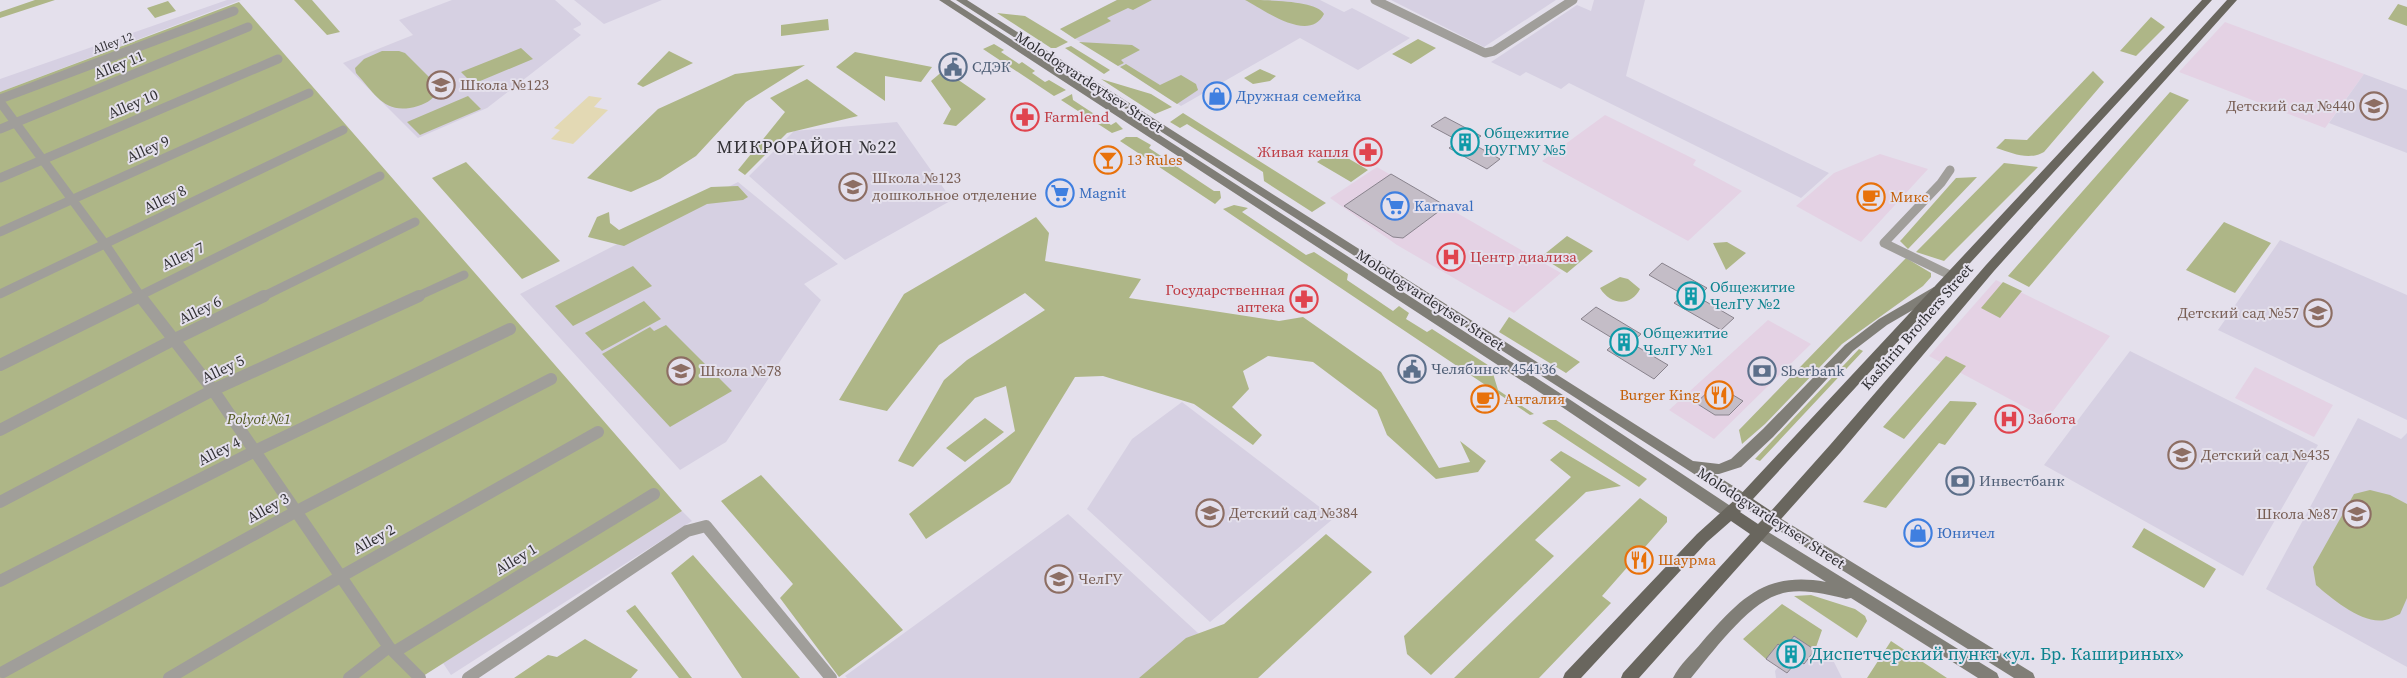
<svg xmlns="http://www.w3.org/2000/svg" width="2407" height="678" font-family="'Source Serif 4',serif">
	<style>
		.commercial { fill: #e4d2e4 }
		.built { fill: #d6d0e2 }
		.green { fill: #aeb687 }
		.sand { fill: #e3d9b4 }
		.building { fill: #c4bdc7; stroke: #89838d }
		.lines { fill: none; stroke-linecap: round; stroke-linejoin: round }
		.street-far1 { stroke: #a09e9a; stroke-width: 9 }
		.street { stroke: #a09e9a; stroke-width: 12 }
		.secondary { fill: #807e77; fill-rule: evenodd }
		.primary { fill: #69665e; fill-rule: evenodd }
		.labels { text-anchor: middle; stroke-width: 4; stroke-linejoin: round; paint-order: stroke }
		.far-street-label { font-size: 12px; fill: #313034; stroke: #e4e0ec }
		.street-label { font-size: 15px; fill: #313034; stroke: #e4e0ec }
		.service-label { font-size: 15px; fill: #4e5e75; stroke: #e4e0ec; text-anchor: start }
		.education-label { font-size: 15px; fill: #785e54; stroke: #e4e0ec; text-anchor: start }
		.shop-label { font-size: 15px; fill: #366cbe; stroke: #e4e0ec; text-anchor: start }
		.health-label { font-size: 15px; fill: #be3a42; stroke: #e4e0ec; text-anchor: start }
		.culture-label { font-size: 15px; fill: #0d838f; stroke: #e4e0ec; text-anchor: start }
		.food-label { font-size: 15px; fill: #c56008; stroke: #e4e0ec; text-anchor: start }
		.park-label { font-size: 15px; font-style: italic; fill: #535a22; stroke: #e4e0ec }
		.quarter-label { font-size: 18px; letter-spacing: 1px; fill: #313034; stroke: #e4e0ec }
		.near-culture-label { font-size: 18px; fill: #0d838f; stroke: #e4e0ec; text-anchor: start }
	</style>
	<rect width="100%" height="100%" fill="#e4e0ec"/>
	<path class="commercial" d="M2225,22L2364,74L2325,128L2179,72Z
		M1605,115L1696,160L1693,165L1742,191L1688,241L1542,161Z
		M1880,154L1928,169L1861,242L1796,206L1834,173Z
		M1377,167L1561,273L1514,313L1397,245L1330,198Z
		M1996,280L2110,336L2047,419L1929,356Z
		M1768,320L1811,344L1714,439L1669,410Z
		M2255,367L2333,405L2314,437L2235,398Z"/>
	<path class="built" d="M227,0H241L0,92V79Z
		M452,0H555L581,23V25L573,29L581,35L487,108L418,138L343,63L413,35L399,20Z
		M574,0H662L604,24Z
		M1117,0H1320L1344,12L1352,8L1410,38L1358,70L1300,38L1181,106L1060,29Z
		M1391,0H1556L1484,47Z
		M1594,0H1645L1626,76L1829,173L1801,198L1569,83L1561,89L1526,72L1520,76L1491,62L1577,5L1591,11Z
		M2364,74L2407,90V153L2329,123Z
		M897,122L952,200L845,260L749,176L794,131Z
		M738,182L838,264L804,284L821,300L726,442L680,470L520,294Z
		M2280,240L2407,295V420L2218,330Z
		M2130,351L2318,445L2243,576L2044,465Z
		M1182,402L1334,518L1210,622L1087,509L1132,439Z
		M2358,418L2401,439L2407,433V667L2266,589Z
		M682,511L692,521L451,675L443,663Z
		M1068,514L1210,644L1169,678H847L845,676Z
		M1815,650L1834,662L1842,678H1776L1775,671L1778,667L1787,673L1798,660L1804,664Z"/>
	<path class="green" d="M35,0H55L0,18V12Z
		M294,0H312L340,32L327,35Z
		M1117,0H1152L1133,10L1128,8L1107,18L1111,21L1075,39L1060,29Z
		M1245,0C1264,0 1317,0 1324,14C1309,44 1263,9 1245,0Z
		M168,1L176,11L155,18L147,8Z
		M239,2L682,511L420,678H0V92Z
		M2398,4L2407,7V26L2388,19Z
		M997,13L1025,16L1068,42L1056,48H1051Z
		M2151,17L2165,27L2136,56L2120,51Z
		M828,19L829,30L781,36V25Z
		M1418,39L1436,48L1411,64L1392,54Z
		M1079,42L1132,45L1140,50L1121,60L1124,63L1118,66Z
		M994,44L1004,50L1001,52L1019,64L1022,62L1035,71L1032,73L1045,82L1049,80L1066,90L1054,96L983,49Z
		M1071,46L1110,70L1104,74L1065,48Z
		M521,48L533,59L473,84L461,72Z
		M382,51H399L405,53L437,85L438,89C435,98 428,103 418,106C385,116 376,95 356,73L355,68L364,59Z
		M669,51L693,63L643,87L637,84Z
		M855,52L932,67L921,82L885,76V101L836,67Z
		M1126,64L1160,85L1181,75L1196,84L1198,90L1177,104L1120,67Z
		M805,65L746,102L696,156L660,179L631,192L587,178L658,109L735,74Z
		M1260,69L1276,76L1270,81L1253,84L1244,78Z
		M944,70L986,99L956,126L943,124L951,109L931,81Z
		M2093,71L2104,82L2044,152C2028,161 2013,153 1996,148L2005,139L2027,140Z
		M807,79L858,116L787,133L745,175L738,170L785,112L770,98Z
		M1101,79L1151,94L1172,107L1155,114Z
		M2170,92L2189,100L2029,287L2008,276Z
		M1072,94L1073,100L1111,125L1116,122L1123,129L1112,133L1061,100Z
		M468,96L481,109L420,135L407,122Z
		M1183,113L1326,203L1312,212L1264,181L1263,172L1187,124L1180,128L1170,122Z
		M1126,137H1137L1151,145L1149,148L1214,191H1220L1221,198L1215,204L1120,141Z
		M1334,150L1368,170L1351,182L1317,162Z
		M466,162L560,261L522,279L432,178Z
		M2004,163L2038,167L1944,261L1916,252Z
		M1977,177L1908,249L1900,241L1902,239L1956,178Z
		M738,186L748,197L743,200L707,204L624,246L588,237L597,217L609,212L610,223L619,230L711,187Z
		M1234,205L1248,208L1242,212L1306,255L1314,252L1348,274L1347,280L1393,311L1399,306L1409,313L1406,319L1427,332L1432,329L1491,367L1498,390L1534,414L1530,415L1223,209Z
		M1036,217L1049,233L1045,261L1141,279L1129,298L1279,321L1303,317L1381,372L1439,468L1470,462L1460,441L1486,461L1478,472L1436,479L1387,435L1377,410L1313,362L1268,356L1243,371L1249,389L1232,407L1262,435L1253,445L1194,404L1103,376L1075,377L1010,483L926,539L909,514L1015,431L1006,386L975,398L913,467L898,461L944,380L967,360L1045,310L1025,293L939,345L887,411L839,400L904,294Z
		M2224,222L2271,243L2235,293L2186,270Z
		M1567,236L1593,251L1567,273L1541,257Z
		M1727,242L1746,253L1726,270L1713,243Z
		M1906,258L1931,273V277L1923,286L1842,344L1765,424L1742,444L1739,430Z
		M633,266L652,286L573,326L555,306Z
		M1620,277L1628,279L1640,289C1631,307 1610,305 1600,288Z
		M2003,282L2022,291L2000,318L1981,308Z
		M644,301L661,319L602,351L585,333Z
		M1509,317L1580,362L1566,373L1499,332Z
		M666,325L732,391L670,427L602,354L650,327L654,331Z
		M1859,349L1863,351L1760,461L1755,459Z
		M1946,356L1966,366L1904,439L1883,427Z
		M1950,401L1975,402L1977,404L1945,445L1939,443L1886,508L1863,502Z
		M985,418L1004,432L965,462L946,448Z
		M1548,420H1556L1647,479L1639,487L1542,423Z
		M1561,451L1621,486L1586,492L1535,540L1554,556L1431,675L1407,654L1404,636L1571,477L1550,460Z
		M761,475L903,630L839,677L780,598L793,584L721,501Z
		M2370,490L2390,495L2407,504V598L2400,614C2395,616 2390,619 2385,620C2363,625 2331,598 2316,585L2313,567L2354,494Z
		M1640,498L1667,517V522L1602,596L1611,603L1539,678H1454Z
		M2144,528L2216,569L2204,588L2132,547Z
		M1326,534L1372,572L1258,678H1139L1186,638L1224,624Z
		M693,555L800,678H742L671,573Z
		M1811,595L1855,609L1865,616L1867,621L1857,638L1794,596Z
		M1782,604L1822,630L1815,650L1794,636L1784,649L1777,645L1766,659L1743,639Z
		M635,605L692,678H679L626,611Z
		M585,639L638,670L631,678H514L548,655L557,657Z
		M1891,641L1947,678H1867Z"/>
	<path class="sand" d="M589,96L602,98L594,107L608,110L573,144L551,139L560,130L554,128Z"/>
	<path class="building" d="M1445,117L1481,136L1471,143L1500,159L1487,169L1449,148L1459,141L1431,126Z
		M1391,174L1446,206L1403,238L1393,237L1344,206Z
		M1662,263L1707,288L1698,297L1734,318L1721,330L1674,303L1684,295L1649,275Z
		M1596,307L1641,334L1631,343L1668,365L1654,379L1607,350L1617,341L1581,319Z
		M1718,386L1743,401L1729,415H1715L1696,403L1713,387L1715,389Z
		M1794,636L1815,650L1804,664L1798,660L1787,673L1766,659L1778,644L1784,649Z"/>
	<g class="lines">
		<path class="street-far1" d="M1375,0L1485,53L1494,51L1573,0
			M0,99L234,11
			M0,102L105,244L141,297
			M0,129L248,27
			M1950,170L1941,183L1884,243L1952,276
			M0,178L278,59
			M0,232L309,93
			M0,294L343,130
			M137,297L380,176
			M262,297L415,222
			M416,297L464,275"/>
		<path class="street" d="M140,296L213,390L389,647L420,678
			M0,365L140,296
			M0,430L173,340L264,296
			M0,502L213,390L419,296
			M0,581L255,451L510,329
			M396,651L654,494
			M3,672L297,511L551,379
			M169,678L340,577L598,432
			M349,678L389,647
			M468,678L687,531L706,526L831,678"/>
		<path class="secondary" d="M939,0H950L1566,397L1735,509L1737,513L1735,517L1730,519L1725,517L1556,403Z
			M956,0H967L1693,461L1719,464L1731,459L1763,429L1845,345L1879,319L1934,287H1942L1944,290L1942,293L1887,325L1853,351L1773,437L1741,467L1719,474H1714L1749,496L1751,500L1749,504L1744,506Z
			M1772,513L2033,673L2035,678H2014L1767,523L1765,519L1767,515Z
			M1760,527L1997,673L1999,678H1978L1851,598L1846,599C1825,594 1798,587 1777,595C1747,605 1711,654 1691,678H1673C1679,665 1693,653 1702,642C1740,599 1765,571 1826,582L1755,537L1753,533L1755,529Z"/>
		<path class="primary" d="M2202,0H2212L1753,499L1771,511L1830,445L1986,265L2227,0H2237L1994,271L1840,453L1639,678H1621L1623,673L1750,534L1731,521L1707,542L1581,678H1563L1565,673L1697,534L1739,496ZM1745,508L1762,520L1758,524L1740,512Z"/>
	</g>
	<defs>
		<g id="civic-ring" transform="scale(1.4375)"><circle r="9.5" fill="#e4e0ec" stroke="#5c6f8a" stroke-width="1.5"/><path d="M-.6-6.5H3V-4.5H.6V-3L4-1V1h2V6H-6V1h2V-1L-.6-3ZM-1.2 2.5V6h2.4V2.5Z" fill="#5c6f8a"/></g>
		<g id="school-ring" transform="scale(1.4375)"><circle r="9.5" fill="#e4e0ec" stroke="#8d6e63" stroke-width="1.5"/><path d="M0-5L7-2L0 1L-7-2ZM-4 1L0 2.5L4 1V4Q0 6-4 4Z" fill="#8d6e63"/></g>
		<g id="shop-ring" transform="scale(1.4375)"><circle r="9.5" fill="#e4e0ec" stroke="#3f7fe0" stroke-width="1.5"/><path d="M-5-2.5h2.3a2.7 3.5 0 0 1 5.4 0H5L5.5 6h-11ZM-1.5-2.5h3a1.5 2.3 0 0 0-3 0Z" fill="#3f7fe0"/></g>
		<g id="pharmacy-ring" transform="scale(1.4375)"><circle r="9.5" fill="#e4e0ec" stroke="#e0444e" stroke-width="1.5"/><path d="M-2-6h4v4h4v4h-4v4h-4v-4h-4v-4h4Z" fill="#e0444e"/></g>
		<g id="building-ring" transform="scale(1.4375)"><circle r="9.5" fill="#e4e0ec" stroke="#0f9aa8" stroke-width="1.5"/><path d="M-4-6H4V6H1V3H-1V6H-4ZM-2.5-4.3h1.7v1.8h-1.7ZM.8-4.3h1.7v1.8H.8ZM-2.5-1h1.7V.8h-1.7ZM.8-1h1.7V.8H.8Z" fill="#0f9aa8"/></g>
		<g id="bar-ring" transform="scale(1.4375)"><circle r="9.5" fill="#e4e0ec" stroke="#e8710a" stroke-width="1.5"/><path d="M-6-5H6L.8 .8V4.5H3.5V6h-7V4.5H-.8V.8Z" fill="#e8710a"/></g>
		<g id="supermarket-ring" transform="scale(1.4375)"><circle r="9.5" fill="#e4e0ec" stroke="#3f7fe0" stroke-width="1.5"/><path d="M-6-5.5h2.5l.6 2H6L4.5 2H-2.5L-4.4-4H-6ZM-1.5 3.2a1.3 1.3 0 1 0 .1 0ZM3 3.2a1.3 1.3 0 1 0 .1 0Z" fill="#3f7fe0"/></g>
		<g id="cafe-ring" transform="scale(1.4375)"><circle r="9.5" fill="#e4e0ec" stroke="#e8710a" stroke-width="1.5"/><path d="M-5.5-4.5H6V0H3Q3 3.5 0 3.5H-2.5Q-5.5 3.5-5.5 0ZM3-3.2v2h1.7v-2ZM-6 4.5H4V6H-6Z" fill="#e8710a"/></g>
		<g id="hospital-ring" transform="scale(1.4375)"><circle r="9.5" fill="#e4e0ec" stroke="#e0444e" stroke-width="1.5"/><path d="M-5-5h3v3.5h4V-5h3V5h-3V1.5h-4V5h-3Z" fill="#e0444e"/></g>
		<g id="bank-ring" transform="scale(1.4375)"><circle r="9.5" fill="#e4e0ec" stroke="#5c6f8a" stroke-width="1.5"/><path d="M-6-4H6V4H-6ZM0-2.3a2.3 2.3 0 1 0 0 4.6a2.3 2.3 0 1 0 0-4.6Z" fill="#5c6f8a"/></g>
		<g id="restaurant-ring" transform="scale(1.4375)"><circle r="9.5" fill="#e4e0ec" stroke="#e8710a" stroke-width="1.5"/><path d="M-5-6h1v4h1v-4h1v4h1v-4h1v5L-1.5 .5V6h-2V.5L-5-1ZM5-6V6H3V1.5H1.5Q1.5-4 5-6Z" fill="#e8710a"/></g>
		<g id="university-ring" transform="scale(1.4375)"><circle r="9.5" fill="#e4e0ec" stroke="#8d6e63" stroke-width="1.5"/><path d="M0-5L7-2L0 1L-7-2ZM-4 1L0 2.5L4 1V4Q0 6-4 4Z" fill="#8d6e63"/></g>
	</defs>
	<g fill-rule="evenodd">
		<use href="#civic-ring" x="953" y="67"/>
		<use href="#school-ring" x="441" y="85"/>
		<use href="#shop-ring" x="1217" y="96"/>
		<use href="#school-ring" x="2374" y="106"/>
		<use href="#pharmacy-ring" x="1025" y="117"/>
		<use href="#building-ring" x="1465" y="142"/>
		<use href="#pharmacy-ring" x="1368" y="152"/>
		<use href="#bar-ring" x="1108" y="160"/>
		<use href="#school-ring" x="853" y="187"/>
		<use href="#supermarket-ring" x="1060" y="193"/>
		<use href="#cafe-ring" x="1871" y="197"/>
		<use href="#supermarket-ring" x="1395" y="206"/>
		<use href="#hospital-ring" x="1451" y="257"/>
		<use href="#building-ring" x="1691" y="296"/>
		<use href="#pharmacy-ring" x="1304" y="299"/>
		<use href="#school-ring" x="2318" y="313"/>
		<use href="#building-ring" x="1624" y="342"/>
		<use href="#civic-ring" x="1412" y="369"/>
		<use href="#school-ring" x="681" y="371"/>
		<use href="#bank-ring" x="1762" y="371"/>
		<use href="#restaurant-ring" x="1719" y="395"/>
		<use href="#cafe-ring" x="1485" y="399"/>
		<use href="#hospital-ring" x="2009" y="419"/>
		<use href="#school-ring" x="2182" y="455"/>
		<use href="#bank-ring" x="1960" y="481"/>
		<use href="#school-ring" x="1210" y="513"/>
		<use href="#school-ring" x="2357" y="514"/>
		<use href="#shop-ring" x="1918" y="533"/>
		<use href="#restaurant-ring" x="1639" y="560"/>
		<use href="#university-ring" x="1059" y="579"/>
		<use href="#building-ring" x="1791" y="654"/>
	</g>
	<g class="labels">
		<g class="far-street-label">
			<text transform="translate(113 43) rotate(-20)" y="4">Alley 12</text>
		</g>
		<g class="street-label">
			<text transform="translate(119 65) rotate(-22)" y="5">Alley 11</text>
			<text transform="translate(1089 82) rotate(33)" y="5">Molodogvardeytsev Street</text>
			<text transform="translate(133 104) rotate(-23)" y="5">Alley 10</text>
			<text transform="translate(148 149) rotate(-24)" y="5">Alley 9</text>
			<text transform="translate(165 199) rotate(-26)" y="5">Alley 8</text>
			<text transform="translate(183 256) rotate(-26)" y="5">Alley 7</text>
			<text transform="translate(1430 300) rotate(33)" y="5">Molodogvardeytsev Street</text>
			<text transform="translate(200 310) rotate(-26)" y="5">Alley 6</text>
			<text transform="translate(1917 327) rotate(-49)" y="5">Kashirin Brothers Street</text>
			<text transform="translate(223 369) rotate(-26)" y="5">Alley 5</text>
			<text transform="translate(219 451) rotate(-27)" y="5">Alley 4</text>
			<text transform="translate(268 508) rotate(-29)" y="5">Alley 3</text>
			<text transform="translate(1771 518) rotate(33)" y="5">Molodogvardeytsev Street</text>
			<text transform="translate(374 539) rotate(-29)" y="5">Alley 2</text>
			<text transform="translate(516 559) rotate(-31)" y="5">Alley 1</text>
		</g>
		<g class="service-label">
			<text x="972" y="72">СДЭК</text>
			<text x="1431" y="374">Челябинск 454136</text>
			<text x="1781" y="376">Sberbank</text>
			<text x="1979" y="486">Инвестбанк</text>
		</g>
		<g class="education-label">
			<text x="460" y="90">Школа №123</text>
			<text x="2355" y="111" text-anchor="end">Детский сад №440</text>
			<text x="872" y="183">Школа №123<tspan x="872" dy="17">дошкольное отделение</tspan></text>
			<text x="2299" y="318" text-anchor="end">Детский сад №57</text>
			<text x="700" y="376">Школа №78</text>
			<text x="2201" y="460">Детский сад №435</text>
			<text x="1229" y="518">Детский сад №384</text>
			<text x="2338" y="519" text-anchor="end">Школа №87</text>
			<text x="1078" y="584">ЧелГУ</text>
		</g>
		<g class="shop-label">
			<text x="1236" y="101">Дружная семейка</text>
			<text x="1079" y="198">Magnit</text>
			<text x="1414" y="211">Karnaval</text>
			<text x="1937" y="538">Юничел</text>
		</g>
		<g class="health-label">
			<text x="1044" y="122">Farmlend</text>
			<text x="1349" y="157" text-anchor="end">Живая капля</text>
			<text x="1470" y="262">Центр диализа</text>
			<text x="1285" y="295" text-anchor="end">Государственная<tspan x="1285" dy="17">аптека</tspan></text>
			<text x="2028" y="424">Забота</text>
		</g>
		<g class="culture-label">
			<text x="1484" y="138">Общежитие<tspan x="1484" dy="17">ЮУГМУ №5</tspan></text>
			<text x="1710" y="292">Общежитие<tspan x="1710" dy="17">ЧелГУ №2</tspan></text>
			<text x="1643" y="338">Общежитие<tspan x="1643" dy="17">ЧелГУ №1</tspan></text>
		</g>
		<g class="food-label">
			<text x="1127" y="165">13 Rules</text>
			<text x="1890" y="202">Микс</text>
			<text x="1700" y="400" text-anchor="end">Burger King</text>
			<text x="1504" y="404">Анталия</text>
			<text x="1658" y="565">Шаурма</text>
		</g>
		<g class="park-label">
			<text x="259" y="424">Polyot №1</text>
		</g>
		<g class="quarter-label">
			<text x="807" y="153">МИКРОРАЙОН №22</text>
		</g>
		<g class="near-culture-label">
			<text x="1810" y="660">Диспетчерский пункт «ул. Бр. Кашириных»</text>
		</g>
	</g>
</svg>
